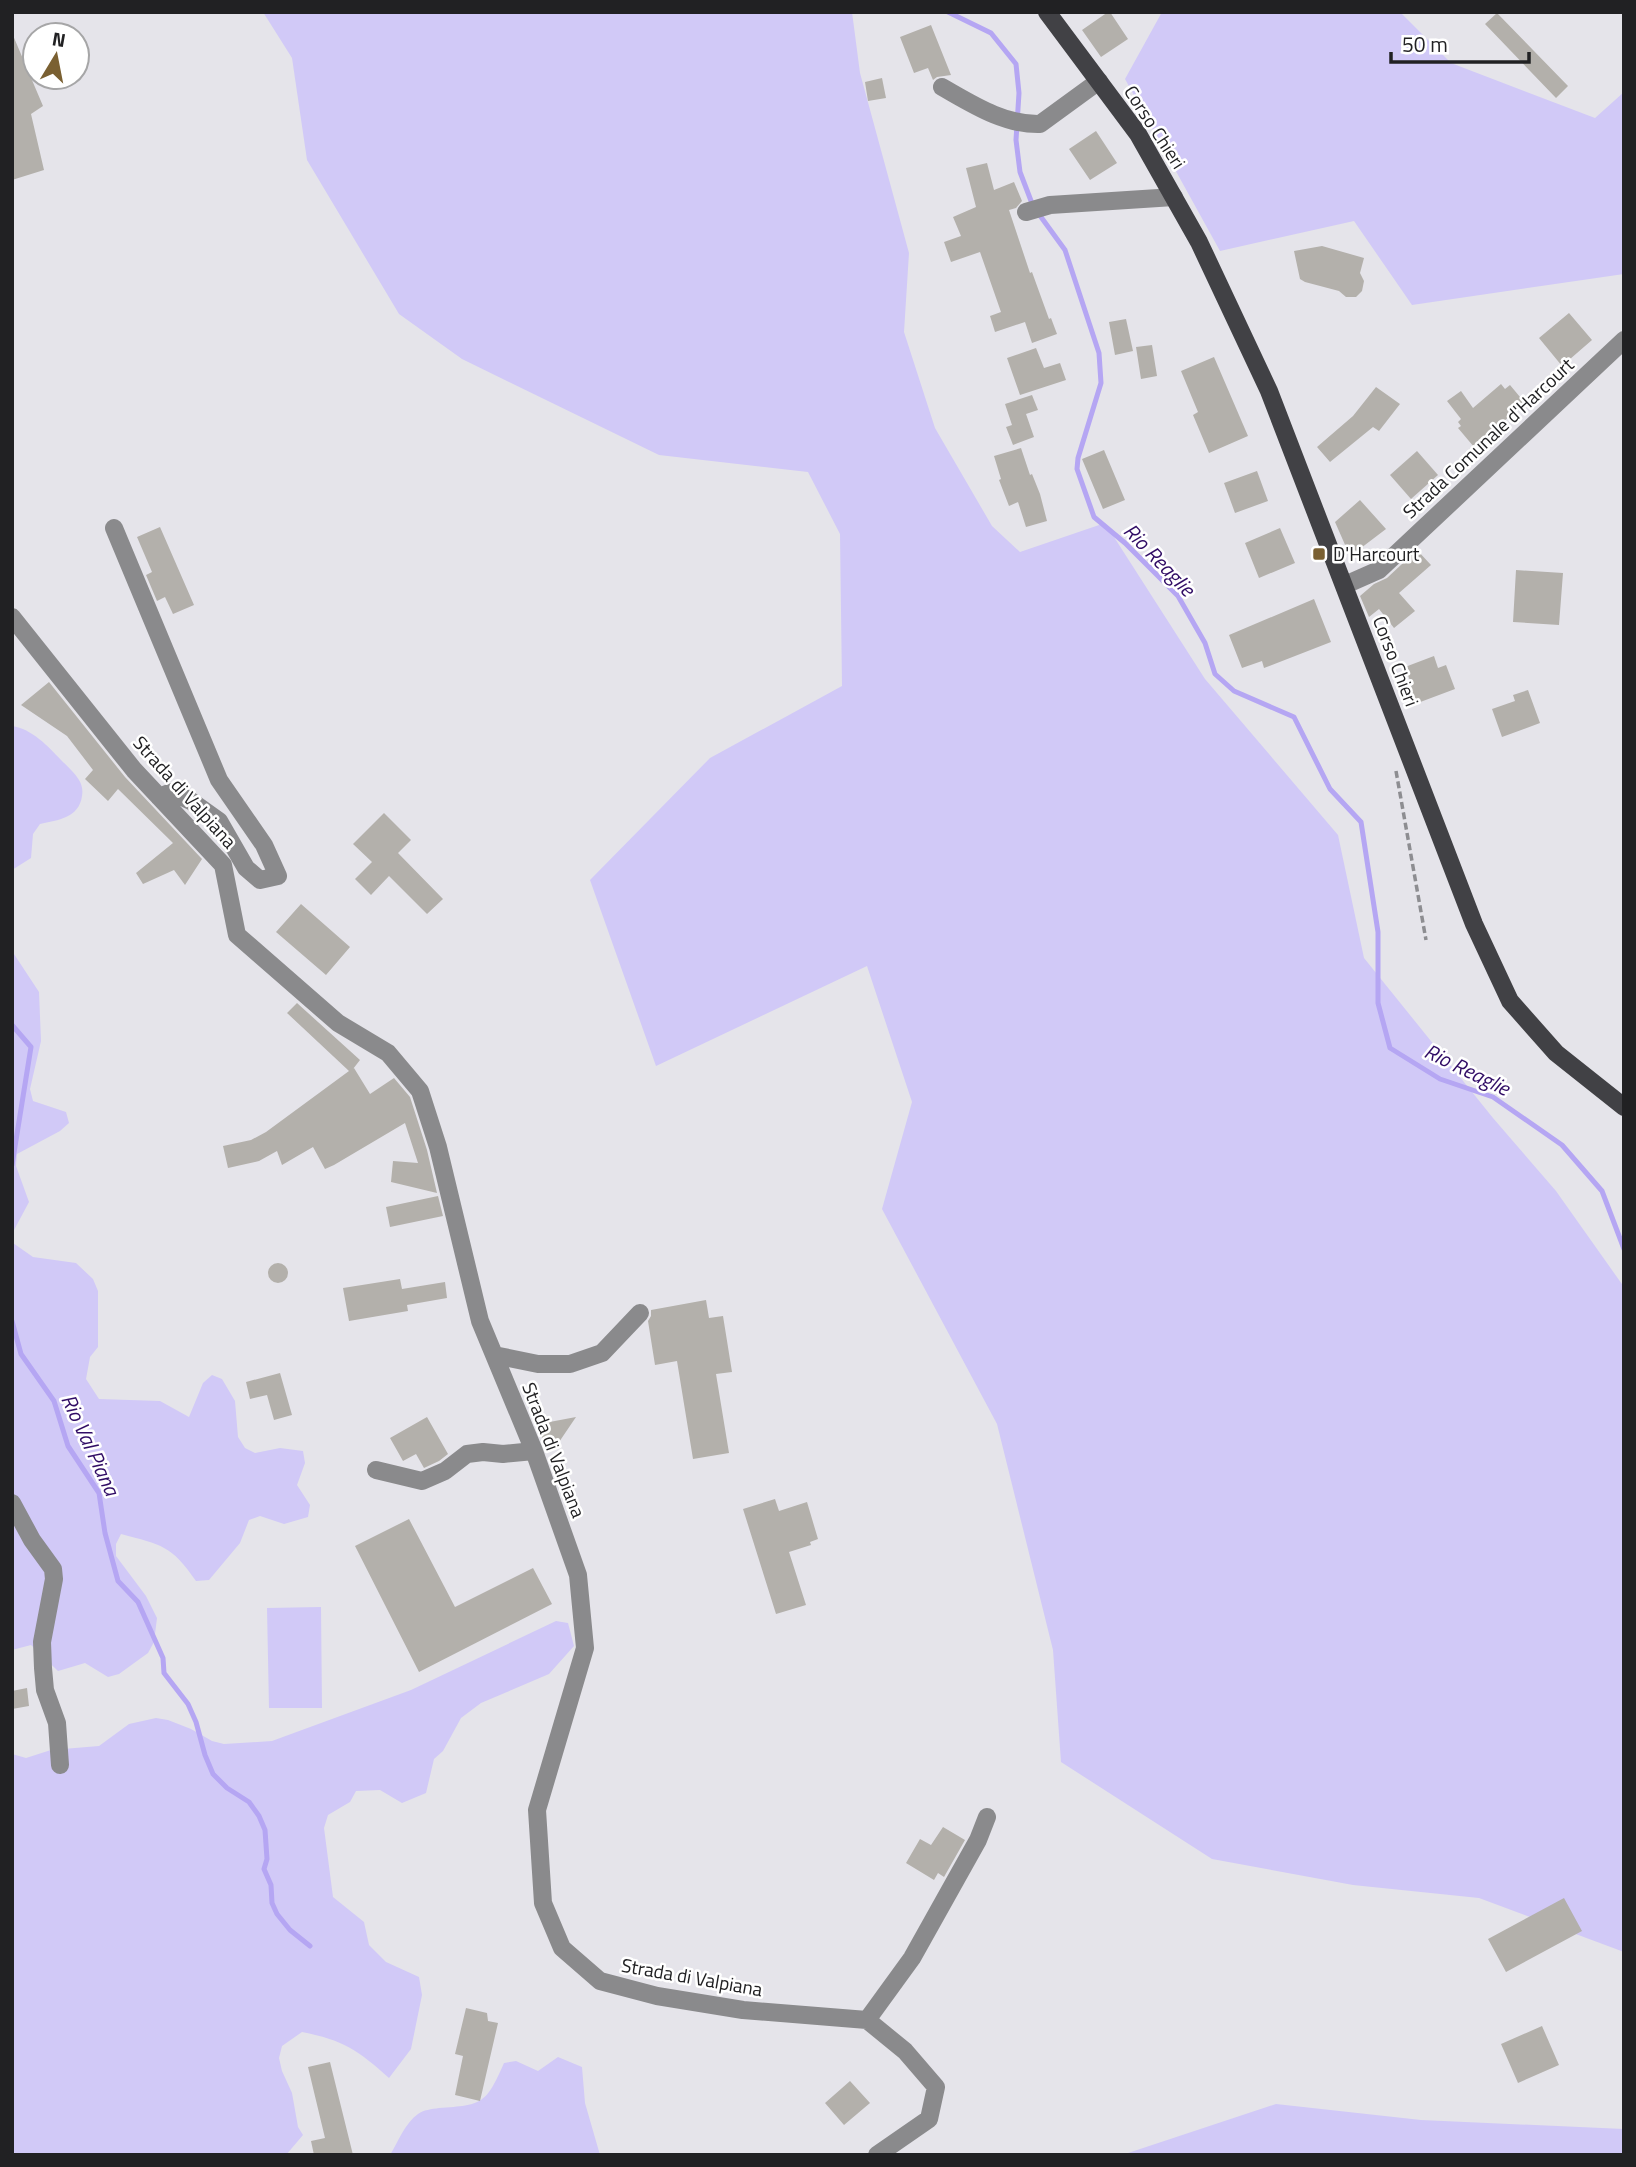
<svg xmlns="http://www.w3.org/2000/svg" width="1636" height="2167" font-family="'Titillium Web',sans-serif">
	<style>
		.green { fill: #d1c9f7 }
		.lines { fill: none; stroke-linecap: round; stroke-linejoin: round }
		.stream { stroke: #b5a6f3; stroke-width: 5 }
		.building { fill: #b3b0ab }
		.path { stroke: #8d8d91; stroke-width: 3.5; stroke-dasharray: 7 3.5; stroke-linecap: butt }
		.minor { stroke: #8a8a8c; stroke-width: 18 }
		.major { stroke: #414145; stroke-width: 18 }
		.poi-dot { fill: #7a6032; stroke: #fff; stroke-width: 2.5 }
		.labels { text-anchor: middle; stroke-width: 5; stroke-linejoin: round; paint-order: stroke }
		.street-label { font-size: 19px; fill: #212123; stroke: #fff }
		.poi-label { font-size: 19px; fill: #212123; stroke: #fff; text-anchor: start }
		.water-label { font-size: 21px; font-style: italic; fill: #300c65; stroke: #fff }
	</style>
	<rect width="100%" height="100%" fill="#e5e4ea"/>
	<path class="green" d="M263,12H852L860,73L909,253L904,332L935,428L992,526L1020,552L1105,523L1205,679L1338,835L1364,958L1493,1118L1556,1191L1624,1287V1952L1479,1898L1353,1885L1212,1859L1061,1762L1053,1650L997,1424L882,1209L912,1102L867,966L656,1066L590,880L710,758L842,686L840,534L808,472L659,455L462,359L399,314L307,160L292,58Z
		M1162,12H1400L1451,63L1595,118L1624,92V274L1412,305L1354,221L1220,251L1125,79Z
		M12,726C32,729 48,746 61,760C67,766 75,773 79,780C82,785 83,790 82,796C79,818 58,820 40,824L33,834L31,858L12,870Z
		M12,951L39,992L41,1041L30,1089L33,1101L66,1112L69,1123L60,1131L17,1154L16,1166L29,1202L13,1232V1243L33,1257L76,1263L93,1279L98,1291V1347L90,1357L86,1379L99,1399L160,1401L189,1417L203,1383L212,1375L222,1379L235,1401L238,1437L245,1448L255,1453L280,1448L303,1451L305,1463L297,1485L310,1505L308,1517L284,1524L260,1516L249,1520L240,1543L209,1580L196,1581C171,1545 162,1545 121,1534L116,1544V1556L146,1596L157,1618L154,1642L148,1653L119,1674L108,1677L85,1663L58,1671L31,1645L12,1650Z
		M321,1607L322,1708H269L267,1608Z
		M556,1621L568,1623L574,1646L549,1674L481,1703L461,1718L443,1751L434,1759L426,1793L402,1803L380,1790L356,1791L350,1802L328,1815L324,1828L333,1897L364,1922L369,1945L386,1962L419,1977L422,1995L411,2049L389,2078C358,2050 343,2040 302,2032L282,2046L279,2058L282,2071L292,2093L298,2127L303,2135L286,2155H12V1754L26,1758L51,1750L99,1746L129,1724L156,1718L168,1720L191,1729L212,1741L224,1744L272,1741L411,1690Z
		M558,2057L582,2067L585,2103L600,2155H390C398,2142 405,2123 418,2114C423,2110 432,2109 439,2108C483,2105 486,2104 504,2063L516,2061L538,2071Z
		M1276,2104L1421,2120L1624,2129V2155H1122Z"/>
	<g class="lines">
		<path class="stream" d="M948,12L991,33L1016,64L1019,93L1016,140L1020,172L1033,206L1065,250L1099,353L1101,383L1078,458L1077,469L1094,517L1125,543L1178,596L1205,643L1215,674L1234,691L1294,717L1330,789L1361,822L1378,932V1003L1390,1048L1440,1079L1493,1097L1562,1145L1602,1191L1624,1249
			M12,1025L31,1047L12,1165
			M12,1321L21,1354L54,1401L68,1446L99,1493L105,1533L118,1581L138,1602L163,1658L164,1673L188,1704L196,1722L205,1755L213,1774L227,1788L249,1802L259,1816L265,1830L267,1859L264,1869L271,1885L272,1903L277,1914L290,1930L310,1946"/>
	</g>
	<path class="building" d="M1108,12H1110L1128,39L1101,57L1082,30Z
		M1497,13L1568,86L1556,98L1485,24Z
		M931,25L951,75L937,77L933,80L928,68L914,73L900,37Z
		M12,33L43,106L31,114L44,170L12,180Z
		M882,78L886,98L868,101L865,82Z
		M1096,131L1117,163L1090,180L1069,149Z
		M987,163L994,190L1014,182L1022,201L1016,208L1009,210L1030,273L1032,272L1049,319L1051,318L1057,334L1032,343L1025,322L995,332L990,316L1001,312L980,252L951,262L944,242L961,236L953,217L976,207L966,168Z
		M1322,246L1364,258L1360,273L1364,281L1362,291L1356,297H1346L1339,291L1305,282L1300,279L1294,251Z
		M1569,313L1592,340L1562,366L1539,338Z
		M1126,319L1133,351L1115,355L1109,322Z
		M1152,345L1157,376L1141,379L1136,347Z
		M1036,348L1044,368L1060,363L1066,380L1020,395L1007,358Z
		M1214,357L1248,436L1209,453L1193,415L1198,412L1181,371Z
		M1501,384L1505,389L1510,385L1525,403L1474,447L1458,428L1461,426L1458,422L1461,419L1447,401L1461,391L1473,408Z
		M1376,387L1400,404L1379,431L1373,427L1330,462L1317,447L1353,416Z
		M1032,395L1038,410L1026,414L1034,437L1013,445L1006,427L1012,425L1005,404Z
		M1021,448L1030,475L1032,474L1040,494L1047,521L1026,527L1018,502L1009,506L999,480L1001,479L994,456Z
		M1104,450L1125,500L1103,509L1082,459Z
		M1417,451L1438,475L1411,499L1390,475Z
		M1257,471L1268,501L1235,513L1224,483Z
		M1360,500L1386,529L1357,551L1346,547L1335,522Z
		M160,527L194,605L173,614L165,597L157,601L146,575L152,572L137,537Z
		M1280,528L1295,563L1259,578L1245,543Z
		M1417,550L1431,565L1399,593L1415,611L1394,628L1379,609L1369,617L1360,596L1374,584L1387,578Z
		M1516,570L1563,573L1559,625L1513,622Z
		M1314,599L1331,642L1264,668L1262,661L1242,668L1229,635Z
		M1434,656L1438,668L1446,665L1455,689L1415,704L1408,687L1412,686L1405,667Z
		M49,682L125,777L202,859L185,885L174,870L143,884L136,873L173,843L118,789L108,801L85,779L93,770L67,736L21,705Z
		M1528,690L1540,723L1502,737L1492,709L1515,701L1513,695Z
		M384,813L411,840L398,853L443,899L427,914L389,876L371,895L355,879L372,862L353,844Z
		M301,904L350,947L326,975L276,932Z
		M297,1003L360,1060L353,1069L354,1068L370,1094L394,1078L410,1097L427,1150L437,1193L391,1182L393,1161L418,1163L405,1123L334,1165L325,1169L313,1147L282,1165L277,1151L259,1161L228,1168L223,1146L251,1140L266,1132L349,1071L287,1013Z
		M438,1196L443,1216L390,1227L386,1207Z
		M268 1273a10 10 0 1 1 20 0a10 10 0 1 1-20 0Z
		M400,1279L402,1289L445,1282L447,1298L407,1305L408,1311L349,1321L343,1288Z
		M706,1300L709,1318L723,1316L732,1372L716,1374L729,1453L693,1459L677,1361L655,1365L648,1321L651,1316V1310Z
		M280,1373L292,1415L274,1420L267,1395L250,1399L246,1382Z
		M427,1417L448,1454L439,1461L424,1468L416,1454L403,1461L390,1438Z
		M576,1417L555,1448L545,1449L539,1424Z
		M775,1499L779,1511L807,1502L818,1539L810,1542L811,1545L789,1552L806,1605L776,1614L743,1509Z
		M409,1519L455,1607L533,1568L552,1604L419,1672L355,1546Z
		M27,1688L29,1706L12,1709V1691Z
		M943,1827L965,1840L944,1877L938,1873L934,1880L906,1863L920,1839L931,1845Z
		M1564,1898L1582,1931L1506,1972L1488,1939Z
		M466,2008L487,2013L488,2021L498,2023L480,2101L455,2095L463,2056L455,2054Z
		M1542,2026L1559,2065L1518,2083L1501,2044Z
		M330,2062L353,2155H314L311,2141L325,2138L308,2067Z
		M850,2081L870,2103L844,2125L825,2103Z"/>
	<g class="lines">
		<path class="path" d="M1396,771L1426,940"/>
		<path class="minor" d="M942,87C972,104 1004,125 1040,124L1099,81
			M1026,212L1050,205L1174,197
			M114,528L219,780L264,845L278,876L260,880L246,868L219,821L191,801L172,792L159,797
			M1345,585L1379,570L1624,340
			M12,617L134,770L223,865L237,935L338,1023L388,1053L420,1091L438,1147L480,1321L534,1451L578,1575L585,1648L537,1810L543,1903L562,1948L600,1981L657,1996L743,2010L867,2020L905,2051L936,2087L929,2119L877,2155
			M494,1355L538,1364H570L602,1353L640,1313
			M376,1470L422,1481L445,1471L467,1454L483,1452L503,1454L534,1451
			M12,1503L32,1540L53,1569L54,1579L42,1642L43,1668L45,1690L57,1723L60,1765
			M867,2020L912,1958L978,1840L987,1817"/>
		<path class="major" d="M1047,12L1138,134L1199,242L1269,391L1474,924L1510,1001L1556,1053L1624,1107"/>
	</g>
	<rect class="poi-dot" x="1312" y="547" width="14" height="14" rx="3.5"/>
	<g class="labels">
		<g class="street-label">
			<text transform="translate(1155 127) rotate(57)" y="7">Corso Chieri</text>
			<text transform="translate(1488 438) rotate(-43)" y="7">Strada Comunale d'Harcourt</text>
			<text transform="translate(1396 661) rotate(69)" y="7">Corso Chieri</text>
			<text transform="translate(185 792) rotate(48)" y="7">Strada di Valpiana</text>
			<text transform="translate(554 1450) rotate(69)" y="7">Strada di Valpiana</text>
			<text transform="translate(692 1977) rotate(10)" y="7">Strada di Valpiana</text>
		</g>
		<g class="poi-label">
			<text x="1333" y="561">D'Harcourt</text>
		</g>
		<g class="water-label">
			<text transform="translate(1159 560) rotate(46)" y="7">Rio Reaglie</text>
			<text transform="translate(1467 1070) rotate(26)" y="7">Rio Reaglie</text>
			<text transform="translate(90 1445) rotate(65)" y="7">Rio Val Piana</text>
		</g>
	</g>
	<rect width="1636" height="2167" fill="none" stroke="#212123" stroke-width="28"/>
	<g transform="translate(56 56) rotate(10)"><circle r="33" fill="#ffffff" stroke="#a6a6a7" stroke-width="2"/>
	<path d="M0-5L12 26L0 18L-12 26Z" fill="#7a6032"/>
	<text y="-10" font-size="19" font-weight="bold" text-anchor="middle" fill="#212123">N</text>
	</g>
	<path d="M1391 52v10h138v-10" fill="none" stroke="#212123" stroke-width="3.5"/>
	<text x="1402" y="52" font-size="21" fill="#212123" stroke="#ffffff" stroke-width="5" paint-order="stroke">50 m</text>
</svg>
